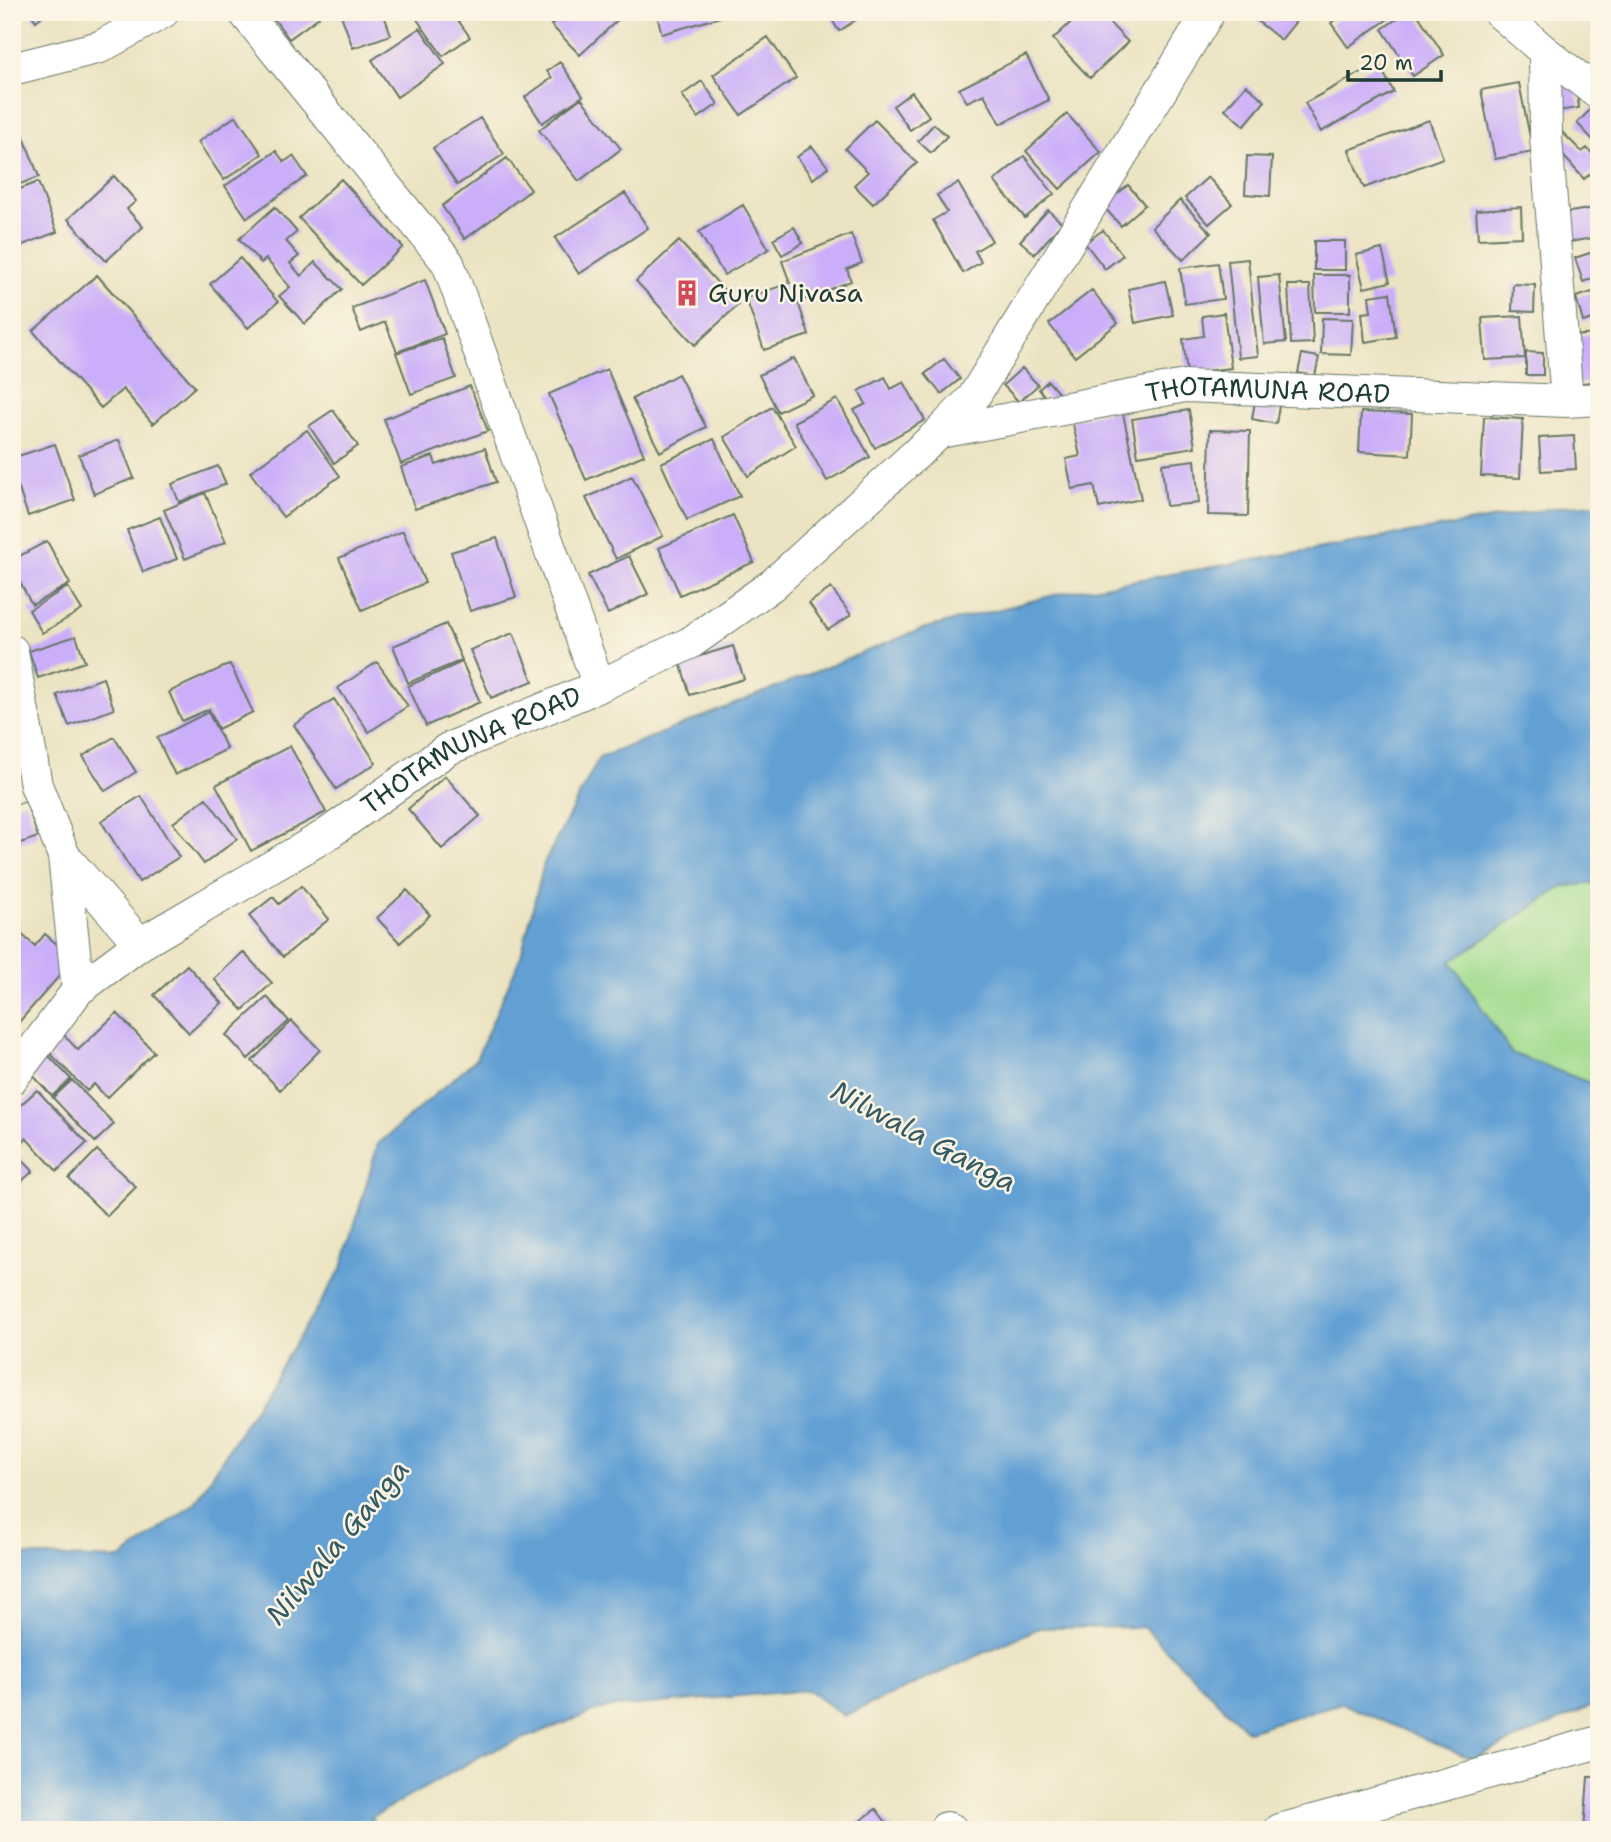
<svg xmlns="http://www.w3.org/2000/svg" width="1611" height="1842" font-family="'Shantell Sans',sans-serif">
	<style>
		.green { fill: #a2dc8f; stroke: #608c62; stroke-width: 2 }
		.water { fill: #62a0d4; stroke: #406e84; stroke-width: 2 }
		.building { fill: #cbaef9 }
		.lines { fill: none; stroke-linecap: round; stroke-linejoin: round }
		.street-casing { stroke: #667765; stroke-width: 34 }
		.street { stroke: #fff; stroke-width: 32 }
		.labels { text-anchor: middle; stroke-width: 5; stroke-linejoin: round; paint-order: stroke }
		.poi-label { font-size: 26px; fill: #1f3d34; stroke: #fcf5e5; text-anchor: start }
		.street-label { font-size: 26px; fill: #1f3d34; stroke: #fcf5e5 }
		.water-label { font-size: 28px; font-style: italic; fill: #335b64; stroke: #fcf5e5 }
	</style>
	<rect width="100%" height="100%" fill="#fcf5e5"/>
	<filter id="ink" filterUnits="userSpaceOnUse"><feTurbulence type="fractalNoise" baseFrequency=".0143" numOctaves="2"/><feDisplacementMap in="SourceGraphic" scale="14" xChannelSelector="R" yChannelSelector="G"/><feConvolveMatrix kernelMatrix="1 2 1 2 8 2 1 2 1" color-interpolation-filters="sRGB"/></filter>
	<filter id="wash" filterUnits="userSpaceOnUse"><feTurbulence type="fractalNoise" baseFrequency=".00686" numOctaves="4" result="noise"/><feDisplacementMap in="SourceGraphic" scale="28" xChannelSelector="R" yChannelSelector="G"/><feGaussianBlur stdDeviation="1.57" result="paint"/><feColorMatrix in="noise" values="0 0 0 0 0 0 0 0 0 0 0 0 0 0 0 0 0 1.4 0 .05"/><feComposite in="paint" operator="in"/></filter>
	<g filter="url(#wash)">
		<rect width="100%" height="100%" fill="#ebe3c1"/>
		<path class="green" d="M1599,883V1085H1595L1511,1053L1451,961L1564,886Z"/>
		<path class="water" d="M1599,504V883L1564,886L1451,961L1511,1053L1595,1085H1599V1703L1472,1759L1341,1703L1247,1731L1144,1627L1039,1628L844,1716L808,1690L604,1708L488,1752L371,1818L381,1830H12V1555L121,1559L195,1503L342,1268L378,1144L476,1059L521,956L544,863L599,758L922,629L1062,593L1566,506Z"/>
		<g id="blocks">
			<path class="building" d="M29,12H47L36,21Z
				M269,12H315L319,17L289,39Z
				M340,12H383L391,35L353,48Z
				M424,12H452L470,37L443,56L416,18Z
				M564,12H626L580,55L551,25Z
				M656,12H718L720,17L662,34Z
				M827,12H868L839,31Z
				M1044,12H1062L1051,21Z
				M1082,12H1099L1128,42L1090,78L1053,39Z
				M1109,12H1131L1114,21Z
				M1246,12H1298L1301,15L1281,40Z
				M1346,12H1383L1388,19L1348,47L1331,23Z
				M1407,12H1416L1444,55L1413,76L1382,29Z
				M420,28L445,64L397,97L372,60Z
				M768,37L796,78L741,115L713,75Z
				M1026,55L1049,100L1000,124L984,94L967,102L959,89Z
				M560,62L583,96L542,123L525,97L552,78L547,71Z
				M1378,63L1394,92L1321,132L1305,103Z
				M702,81L718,104L698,118L682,95Z
				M1575,81L1579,108L1557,111L1553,85Z
				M1519,83L1533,152L1495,159L1481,90Z
				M1246,85L1265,101L1244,126L1225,109Z
				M912,92L929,116L910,130L893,106Z
				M581,98L621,149L579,181L539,130Z
				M1597,103L1599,135L1593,140L1577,123Z
				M12,106L39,177L12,187Z
				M1067,114L1101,152L1060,189L1026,151Z
				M236,116L262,154L224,180L198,142Z
				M480,118L504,154L457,185L433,148Z
				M875,120L917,163L873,204L854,185L868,172L845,149Z
				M1429,120L1443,158L1364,188L1349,150Z
				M934,124L947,136L931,153L918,141Z
				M1562,132L1582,152L1587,148L1599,161V166L1584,179L1551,142Z
				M812,146L828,167L813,179L797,157Z
				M276,151L284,162L293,156L307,176L247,218L225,186Z
				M1024,156L1054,194L1025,218L994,181Z
				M1247,156L1272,157L1270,196L1245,194Z
				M507,158L531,190L465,239L442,206Z
				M114,176L136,201L127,209L143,227L106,261L68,219Z
				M1208,177L1232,204L1209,224L1185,198Z
				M341,179L403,247L361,285L299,218Z
				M38,182L57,232L12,249V192Z
				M958,183L992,241L975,251L981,262L963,273L933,220L947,212L937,195Z
				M1128,185L1145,205L1121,226L1103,206Z
				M625,193L648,228L579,274L555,238Z
				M1180,200L1211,233L1183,260L1152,227Z
				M743,205L769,249L724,275L699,232Z
				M275,207L297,232L286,241L299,256L290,263L301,276L315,262L342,289L305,324L279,296L290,287L266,259L261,263L239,239Z
				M1521,207L1522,237L1478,239L1476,210Z
				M1594,208L1599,237L1569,242L1564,213Z
				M1048,210L1062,223L1035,254L1020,241Z
				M794,227L803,243L782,255L773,239Z
				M1103,230L1123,255L1105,269L1085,243Z
				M851,234L862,263L847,269L851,281L798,302L809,335L764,350L746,298L790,283L782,261Z
				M679,241L738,305L695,345L636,281Z
				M1314,241H1345V270H1314Z
				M1382,249L1390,282L1364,288L1356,255Z
				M1599,250V276L1583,282L1575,258Z
				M240,258L278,302L248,328L210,284Z
				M1248,259L1258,356L1238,358L1228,261Z
				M1218,263L1223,299L1185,304L1180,268Z
				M97,275L195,387L153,424L123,389L101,408L33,331Z
				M1279,275L1286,342L1264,344L1258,277Z
				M1314,275H1350V312H1315Z
				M425,280L445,334L397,352L385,322L361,332L352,308Z
				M1165,281L1173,315L1135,323L1128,289Z
				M1513,284L1535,285L1534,312L1512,311Z
				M1288,285H1310L1313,343L1291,344Z
				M1092,290L1118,323L1075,357L1049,324Z
				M1599,290V317L1583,322L1576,297Z
				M1390,293L1396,337L1365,342L1362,313L1371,312L1369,296Z
				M1224,313L1231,368L1187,373L1183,339L1204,336L1202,316Z
				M1522,316L1525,358L1485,360L1482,318Z
				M1322,318L1353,319L1351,355L1321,354Z
				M1599,334V381L1575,384L1570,336Z
				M442,338L456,378L411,394L396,353Z
				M1526,352L1543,353V375H1526Z
				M1302,354L1319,357L1315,376L1298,373Z
				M794,358L813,395L778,412L759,375Z
				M944,359L960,379L941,394L925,374Z
				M1022,368L1038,385L1019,402L1003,385Z
				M607,369L644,455L586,480L549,394Z
				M678,374L706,427L660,452L632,399Z
				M885,377L891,389L904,382L925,420L875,448L854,410L866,404L859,391Z
				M1048,381L1060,395L1050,403L1039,389Z
				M470,386L488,431L401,464L384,419Z
				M1256,395L1280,400L1276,424L1252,419Z
				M837,399L870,457L827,481L794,422Z
				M772,407L796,446L748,476L724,437Z
				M1122,409L1141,499L1099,508L1094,485L1072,489L1066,459L1080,456L1072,420Z
				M333,410L358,446L334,463L309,426Z
				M1189,410L1195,447L1138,456L1132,419Z
				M1361,412L1412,414L1410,455L1359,452Z
				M1484,417L1523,419L1520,478L1481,476Z
				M307,430L340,476L283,517L250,472Z
				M1210,430L1250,431L1248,516L1208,515Z
				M1574,436L1576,469L1541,471L1539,438Z
				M714,439L740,496L687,520L661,463Z
				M119,440L134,478L94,494L79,455Z
				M55,444L75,500L28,516L12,468V458Z
				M485,448L496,482L415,509L401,467L433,456L436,465Z
				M1195,460L1199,503L1166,506L1162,464Z
				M218,466L226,484L179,502L172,484Z
				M632,476L663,536L616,559L586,498Z
				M205,493L226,542L185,559L164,510Z
				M733,515L754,562L680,595L659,548Z
				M160,517L177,559L143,572L127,530Z
				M403,531L425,583L362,610L339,558Z
				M497,538L516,597L470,611L451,552Z
				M47,541L70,584L32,605L12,567V560Z
				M629,556L648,594L608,614L588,575Z
				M68,587L82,610L42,633L29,610Z
				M831,588L851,615L828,630L809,603Z
				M446,624L462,660L408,683L393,646Z
				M513,633L533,681L491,698L470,650Z
				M76,636L85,662L38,678L29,651Z
				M733,646L744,679L690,695L680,662Z
				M377,662L408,706L369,732L338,688Z
				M462,662L480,702L426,726L408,686Z
				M230,664L253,712L218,729L209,709L182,721L169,692Z
				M103,678L114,709L69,726L57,695Z
				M334,699L376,763L336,789L294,725Z
				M208,712L227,749L175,775L157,738Z
				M114,737L136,772L105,791L83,756Z
				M290,746L326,812L251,851L216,785Z
				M445,776L480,816L442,849L408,809Z
				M141,796L179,857L139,882L101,821Z
				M206,798L237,839L204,864L173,823Z
				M26,801L38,837L12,846V806Z
				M301,886L329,919L283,957L249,916L273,897L279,904Z
				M407,890L430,915L400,943L377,918Z
				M12,926L35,946L45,934L74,959L19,1022L12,1016Z
				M243,952L272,983L243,1010L214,979Z
				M187,965L222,1003L189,1033L154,995Z
				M267,997L289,1021L248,1059L226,1035Z
				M117,1013L154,1052L107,1098L94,1084L87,1091L46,1049L62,1033L78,1050Z
				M292,1021L320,1050L280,1090L252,1061Z
				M47,1054L71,1079L52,1096L29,1071Z
				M72,1080L114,1124L95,1142L53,1098Z
				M37,1090L87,1143L57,1171L26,1138L22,1143L12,1133V1113Z
				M97,1150L136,1187L107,1216L69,1179Z
				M14,1151L33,1171L12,1190V1153Z
				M1588,1777H1599V1830H1584Z
				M876,1809L892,1830H848Z"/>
		</g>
	</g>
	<g filter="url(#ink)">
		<use href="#blocks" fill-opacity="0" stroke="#667765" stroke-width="2"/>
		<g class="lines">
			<g class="street-casing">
				<g id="street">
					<path d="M244,12L448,263L599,686"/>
					<path d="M1499,12L1545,52L1599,94"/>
					<path d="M1545,52L1546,138L1567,401"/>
					<path d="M12,69L100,47L163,12"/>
					<path id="s1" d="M940,432L1185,386L1567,401L1599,399"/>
					<path d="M12,651L36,785L64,856L78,990"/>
					<path d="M64,856L140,944"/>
					<path id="s2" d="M12,1078L78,990L140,944L326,835L448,749L599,686L690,643L772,585L940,432L973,398L1209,12"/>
					<path d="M946,1828L952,1830"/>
					<path d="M1280,1830L1599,1742"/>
				</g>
			</g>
			<use href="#street" class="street"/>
		</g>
	</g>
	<defs>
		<g id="building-bare" transform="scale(2.1)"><path d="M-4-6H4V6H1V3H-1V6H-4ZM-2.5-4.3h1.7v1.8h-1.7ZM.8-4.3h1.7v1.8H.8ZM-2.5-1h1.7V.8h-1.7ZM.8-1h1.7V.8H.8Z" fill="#d1495b" stroke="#fcf5e5" stroke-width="2.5" paint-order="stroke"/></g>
	</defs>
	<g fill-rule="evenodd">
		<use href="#building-bare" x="687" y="293"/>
	</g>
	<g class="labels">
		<g class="poi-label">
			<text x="708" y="302">Guru Nivasa</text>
		</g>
		<g class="street-label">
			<text dy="9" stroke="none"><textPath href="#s1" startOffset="332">THOTAMUNA ROAD</textPath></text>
			<text dy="9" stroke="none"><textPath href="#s2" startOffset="572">THOTAMUNA ROAD</textPath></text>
		</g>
		<g class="water-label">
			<text transform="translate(924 1136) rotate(28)" y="10">Nilwala Ganga</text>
			<text transform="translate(337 1542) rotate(-50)" y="10">Nilwala Ganga</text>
		</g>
	</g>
	<rect width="1611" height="1842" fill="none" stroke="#fcf5e5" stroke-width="42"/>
	<path d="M1348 70v10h93v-10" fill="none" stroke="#1f3d34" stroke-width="3.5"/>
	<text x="1359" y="70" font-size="21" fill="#1f3d34" stroke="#fcf5e5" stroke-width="5" paint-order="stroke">20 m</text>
</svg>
